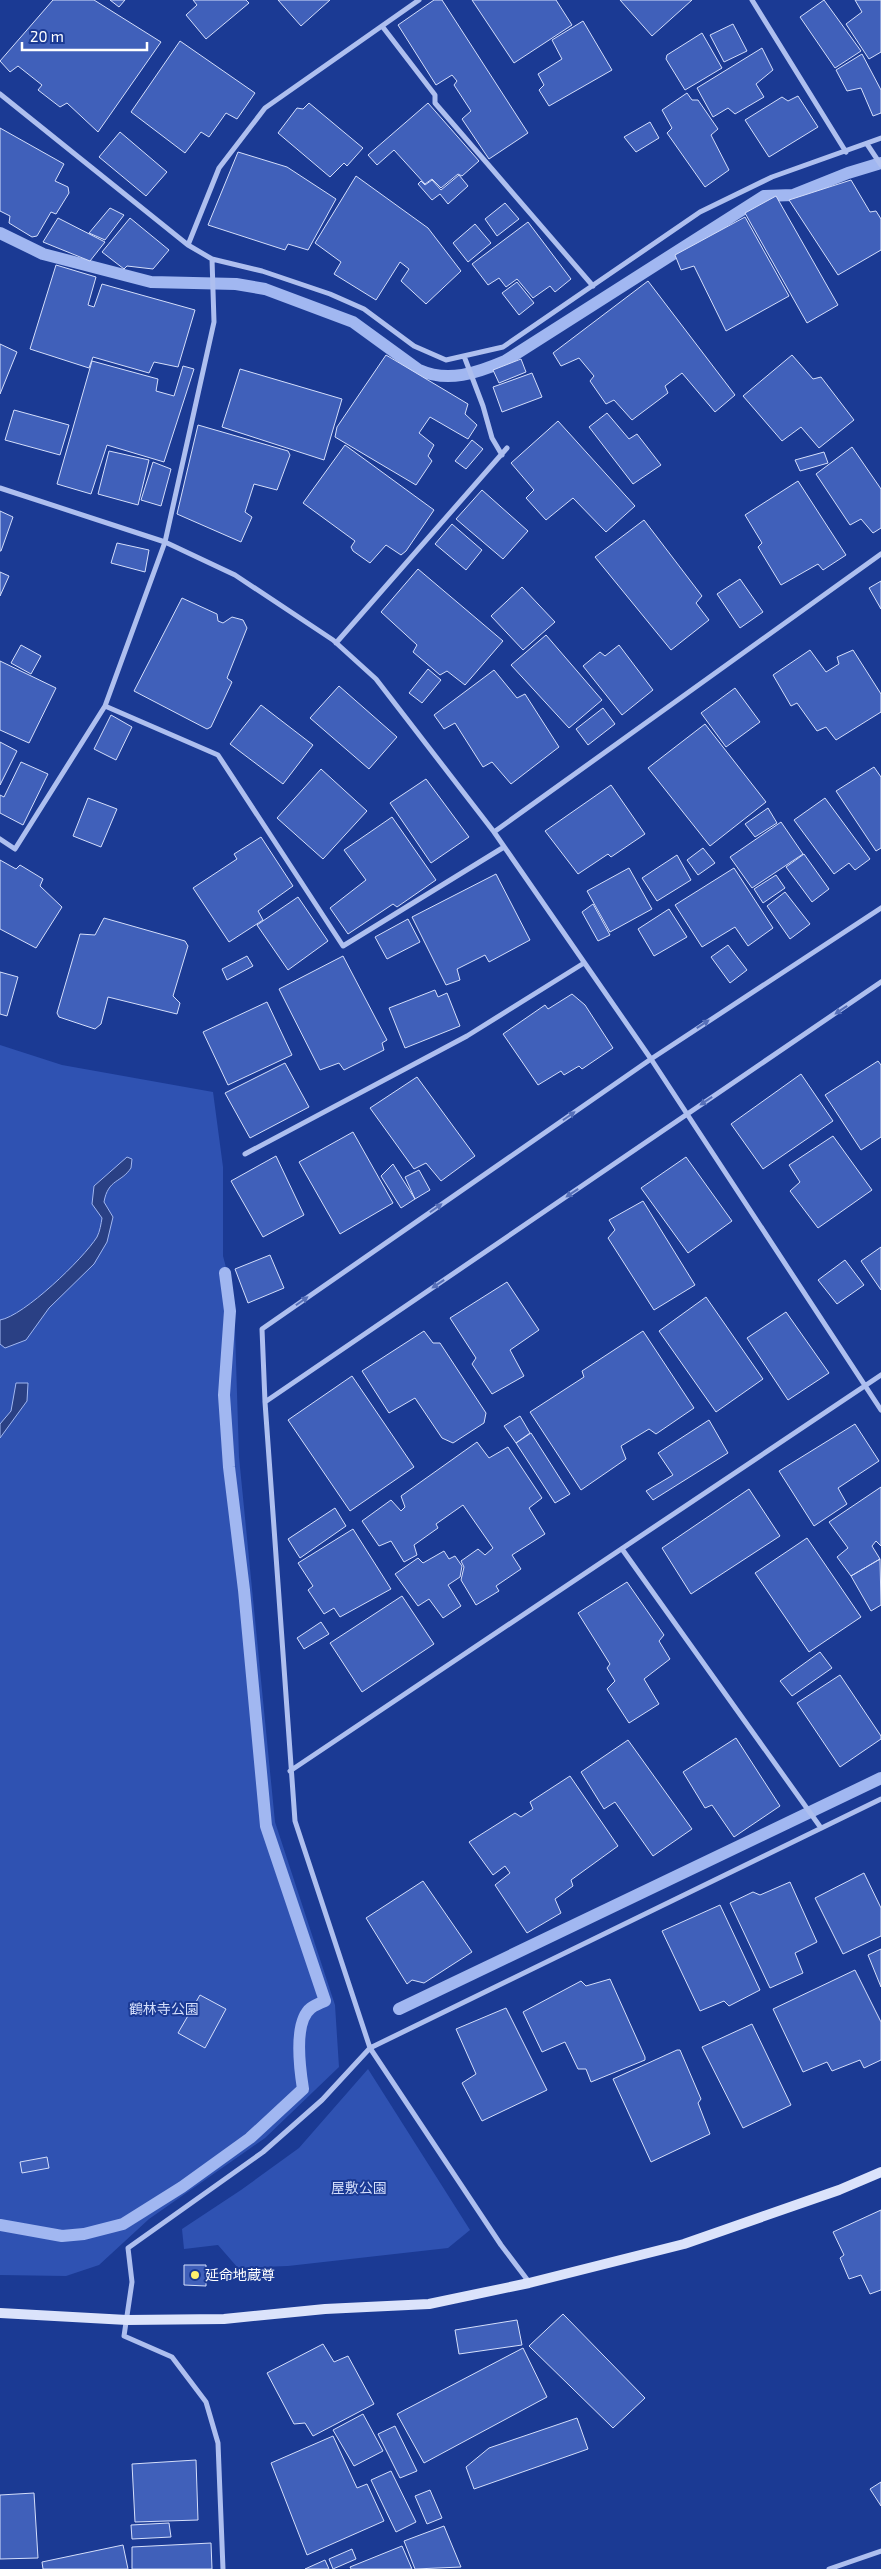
<svg xmlns="http://www.w3.org/2000/svg" width="881" height="2569" font-family="'Exo 2','Noto Sans JP',sans-serif">
	<style>
		.green { fill: #2f52b2 }
		.water { fill: #2a4084; stroke: #a1b7f1 }
		.lines { fill: none; stroke-linecap: round; stroke-linejoin: round }
		.stream { stroke: #a1b7f1; stroke-width: 12 }
		.building { fill: #4060ba; stroke: #d4defb }
		.street { stroke: #aebfef; stroke-width: 5 }
		.secondary { stroke: #dbe3fb; stroke-width: 10 }
		.oneway { fill: #566fb8 }
		.poi-dot { fill: #fff06c; stroke: #1b3a94; stroke-width: 2 }
		.labels { text-anchor: middle; stroke-width: 4; stroke-linejoin: round; paint-order: stroke }
		.park-label { font-size: 14px; fill: #d4defb; stroke: #1b3a94 }
		.poi-label { font-size: 14px; fill: #fff; stroke: #1b3a94; text-anchor: start }
	</style>
	<rect width="100%" height="100%" fill="#1b3a94"/>
	<path class="green" d="M0,1045L62,1065L213,1092L223,1167V1256L234,1298L239,1457L275,1822L335,2005L339,2067L265,2138L149,2219L99,2265L66,2276L0,2275Z
		M368,2069L470,2230L448,2248L288,2266L238,2268L218,2245L184,2249L182,2229L241,2190L299,2148Z"/>
	<path class="water" d="M127,1157L132,1159L131,1168C121,1183 108,1179 104,1202L113,1217L107,1242L94,1264L49,1308L26,1340L5,1348L0,1344V1320C24,1316 83,1259 97,1237C100,1231 101,1224 102,1218L92,1204L94,1186Z
		M16,1383H28L27,1401L0,1438V1424L11,1411Z"/>
	<g class="lines">
		<path class="stream" d="M0,233L43,254L151,282L236,284L265,289L353,322L419,370C448,383 477,373 505,361L764,196L793,195L848,173L881,163
			M399,2009L881,1778
			M0,2225L62,2236L84,2234L123,2224L182,2187L250,2138L303,2089C300,2070 293,2022 311,2008C315,2005 320,2003 325,2001L266,1826L244,1590L229,1467L224,1395L230,1311L225,1273"/>
	</g>
	<path class="building" d="M53,0H94L161,42L98,132L67,103L60,107L38,90L42,85L18,66L10,72L0,61Z
		M110,0H125L119,7Z
		M193,0H246L249,3L206,39L186,15L197,5Z
		M278,0H330L301,26Z
		M434,0H442L528,133L489,159L462,119L471,111L454,85L457,81L452,75L436,85L398,25Z
		M472,0H556L572,25L514,63Z
		M620,0H692L652,36Z
		M824,0L861,51L835,68L800,17Z
		M855,0H881V52L869,59L846,24L862,12Z
		M583,21L612,70L549,106L539,90L544,85L538,74L562,59L552,40Z
		M733,24L747,51L724,62L710,35Z
		M702,33L722,68L685,90L666,59L667,55Z
		M180,41L255,93L237,119L226,113L209,137L201,132L185,153L131,112Z
		M762,48L773,70L756,84L764,97L735,114L728,108L713,117L697,88Z
		M862,54L881,90V113L873,116L861,88L847,91L836,70Z
		M687,93L692,100H698L718,129L711,135L729,170L705,187L667,133L672,128L662,110Z
		M798,96L818,127L769,157L745,120L782,97L788,101Z
		M309,103L363,148L347,166L344,163L330,177L278,133L297,108L303,109Z
		M428,103L479,161L462,176L458,174L441,188L432,179L425,184L394,150L377,165L368,155Z
		M650,122L659,138L636,152L624,137Z
		M0,128L64,164L55,181L68,187L69,193L56,214L51,212L37,236L32,237L9,223L10,216L0,211Z
		M120,132L167,172L146,196L99,157Z
		M238,152L287,167L336,199L308,250L288,244L285,250L208,225Z
		M459,175L468,186L448,204L440,194L432,200L418,184L421,181L425,185L432,180L441,190Z
		M356,176L428,228L461,271L426,304L401,281L409,269L400,262L376,300L334,274L341,262L315,243Z
		M851,180L870,212L876,211L881,219V250L838,275L789,200Z
		M776,196L838,305L807,323L745,213Z
		M505,203L519,219L497,236L485,219Z
		M110,208L124,215L105,240L89,233Z
		M745,217L789,296L726,331L694,266L681,270L675,255Z
		M58,218L105,242L90,261L43,242Z
		M130,218L169,250L153,269L127,266L124,269L102,252Z
		M528,222L571,279L555,292L550,286L533,298L517,279L506,287L499,278L488,285L472,264Z
		M475,224L491,243L468,262L453,243Z
		M56,265L96,277L88,305L94,307L102,284L195,310L178,367L154,362L149,373L93,357L89,368L30,349Z
		M648,281L735,395L715,412L682,373L665,386L668,393L632,420L614,400L606,404L590,381L594,376L579,358L561,366L553,353Z
		M517,282L534,303L519,315L502,293Z
		M0,344L17,352L0,394Z
		M386,355L468,404L465,414L477,425L468,439L430,417L419,433L434,445L428,456L432,461L416,485L335,437L337,427Z
		M792,355L813,379L821,377L854,420L819,448L801,427L782,441L743,396Z
		M521,359L526,372L499,383L493,370Z
		M92,361L158,379L156,391L174,396L183,366L194,369L164,462L107,445L91,494L57,484Z
		M240,369L342,399L324,460L222,427Z
		M532,373L542,397L502,412L493,387Z
		M14,410L69,425L60,455L5,440Z
		M607,413L629,439L637,434L661,465L633,484L589,427Z
		M558,421L635,506L606,532L573,498L546,520L526,498L534,490L511,463Z
		M198,425L288,451L290,455L277,490L254,484L245,512L252,517L241,542L177,514Z
		M472,440L483,449L466,469L455,461Z
		M345,445L434,510L406,551L401,555L386,545L370,563L353,551L351,547L355,541L303,503Z
		M852,447L881,489V528L873,533L861,519L850,525L816,474Z
		M109,451L149,460L138,505L98,494Z
		M824,452L828,463L800,471L795,460Z
		M153,462L171,469L161,506L141,500Z
		M798,481L846,555L823,570L818,564L781,585L758,547L762,543L745,515Z
		M482,490L528,531L503,559L456,519Z
		M0,511L13,517L1,551H0Z
		M644,520L702,596L696,603L709,620L671,650L595,557Z
		M452,524L482,550L466,570L435,544Z
		M117,543L149,550L145,572L111,563Z
		M418,569L503,641L465,685L447,671L440,675L413,652L417,645L381,612Z
		M0,572L9,576L0,596Z
		M740,579L763,612L740,628L717,594Z
		M881,581V609L869,588Z
		M522,587L555,622L523,650L491,616Z
		M182,598L217,614L218,621L223,623L232,617L243,620L247,628L227,678L232,682L211,727L207,729L134,691Z
		M546,635L602,700L569,728L511,665Z
		M21,645L41,656L31,674L11,663Z
		M619,645L653,690L622,715L583,666L600,652L605,656Z
		M810,650L826,672L839,664L837,657L853,650L881,694V712L836,740L826,727L817,731L797,703L791,706L773,675Z
		M0,661L56,688L29,743L0,730Z
		M428,669L441,680L422,703L409,693Z
		M494,670L517,698L525,694L559,747L511,784L492,762L483,767L455,723L444,729L434,715Z
		M339,686L397,737L369,769L310,718Z
		M735,688L760,722L726,747L701,713Z
		M261,705L313,745L283,784L230,744Z
		M603,708L615,724L588,745L576,729Z
		M111,715L132,727L116,760L94,749Z
		M705,724L766,802L710,846L648,768Z
		M0,742L17,751L0,785Z
		M21,762L48,774L23,825L0,813V795L4,797Z
		M874,767L881,777V848L876,851L836,791Z
		M321,769L367,811L323,859L277,818Z
		M426,779L469,837L431,863L390,803Z
		M611,785L645,834L611,857L608,854L578,874L545,831Z
		M88,798L117,809L101,847L73,836Z
		M825,798L870,859L855,870L849,863L834,874L794,820Z
		M768,808L777,823L755,837L745,824Z
		M392,817L436,880L397,907L393,904L348,934L330,908L366,880L344,850Z
		M781,822L803,854L752,888L730,857Z
		M261,837L293,886L258,911L263,920L229,942L193,888L237,859L234,854Z
		M703,848L715,863L698,875L687,860Z
		M804,854L829,889L812,902L786,867Z
		M677,855L691,880L657,901L642,878Z
		M0,860L16,869L20,865L43,879L40,886L62,907L36,948L0,929Z
		M629,868L652,909L610,932L587,891Z
		M734,868L773,928L748,946L735,927L702,947L675,905Z
		M496,874L530,940L489,962L485,955L457,969L460,980L446,985L412,917Z
		M776,875L785,888L763,903L754,889Z
		M785,892L810,924L790,939L767,906Z
		M298,897L328,941L288,970L257,925Z
		M593,904L610,935L598,941L582,912Z
		M669,909L687,937L654,956L638,929Z
		M104,918L185,941L188,946L173,996L180,1003L177,1014L108,997L101,1024L95,1029L59,1017L57,1013L80,934L95,935Z
		M408,919L420,942L387,959L375,937Z
		M728,945L747,970L730,983L711,957Z
		M247,956L253,966L227,980L222,969Z
		M343,956L387,1040L382,1043L384,1050L344,1070L339,1063L320,1070L279,989Z
		M0,972L18,977L7,1016L0,1014Z
		M435,990L438,997L447,993L460,1026L405,1048L389,1008Z
		M572,994L585,1005L613,1048L582,1069L579,1066L564,1075L561,1071L538,1085L503,1034L545,1005L548,1009Z
		M267,1002L292,1055L228,1085L203,1032Z
		M878,1061L881,1065V1137L861,1150L825,1095Z
		M285,1063L309,1107L250,1138L225,1093Z
		M801,1074L833,1121L763,1169L731,1124Z
		M417,1077L475,1156L441,1181L426,1163L414,1169L370,1108Z
		M353,1132L393,1203L340,1234L299,1162Z
		M833,1136L872,1190L818,1228L790,1191L800,1182L789,1165Z
		M276,1156L304,1215L263,1237L231,1181Z
		M686,1157L732,1221L688,1253L641,1188Z
		M393,1164L415,1199L401,1208L381,1176Z
		M419,1170L430,1190L415,1199L405,1177Z
		M643,1201L695,1285L654,1310L608,1238L615,1230L609,1220Z
		M881,1247V1290L861,1261Z
		M270,1255L284,1288L248,1303L235,1269Z
		M845,1260L864,1285L837,1304L818,1280Z
		M507,1282L539,1330L510,1350L524,1376L492,1394L472,1364L476,1358L450,1318Z
		M706,1297L763,1379L716,1412L659,1331Z
		M786,1312L829,1373L788,1400L747,1338Z
		M424,1331L433,1343H440L486,1413L484,1423L453,1443L442,1438L415,1398L389,1413L362,1371Z
		M643,1331L694,1408L656,1434L649,1429L621,1446L626,1459L581,1490L530,1412L584,1377L582,1371Z
		M352,1376L414,1467L350,1511L288,1420Z
		M520,1416L530,1433L516,1443L504,1426Z
		M709,1420L728,1453L653,1500L646,1491L673,1475L658,1453Z
		M855,1424L879,1461L838,1488L847,1504L814,1526L779,1471Z
		M531,1433L570,1494L555,1503L516,1443Z
		M477,1442L489,1458L508,1447L542,1498L529,1508L545,1534L512,1555L521,1569L496,1586L499,1591L476,1605L461,1580L464,1567L461,1561L478,1549L485,1555L493,1548L463,1505L436,1524L438,1528L414,1545L417,1555L404,1562L391,1541L379,1546L362,1521L391,1500L401,1511L405,1507L401,1496Z
		M881,1487V1546L876,1541L872,1546L880,1559L851,1576L837,1557L848,1548L829,1522Z
		M749,1489L780,1536L691,1594L662,1548Z
		M335,1508L346,1526L300,1558L288,1539Z
		M353,1529L391,1589L340,1617L334,1608L324,1614L308,1590L313,1586L298,1563Z
		M807,1538L861,1617L809,1652L755,1573Z
		M444,1551L449,1559L455,1556L462,1566L460,1577L448,1585L461,1606L443,1618L429,1599L418,1606L395,1574L418,1558L423,1563Z
		M880,1559L881,1605L871,1611L851,1576Z
		M627,1582L664,1635L659,1641L670,1659L644,1679L659,1704L629,1723L607,1689L615,1681L607,1668L610,1664L578,1613Z
		M402,1596L434,1644L362,1692L330,1643Z
		M321,1622L329,1634L304,1649L297,1638Z
		M820,1652L832,1668L792,1696L780,1681Z
		M840,1675L881,1736V1739L840,1767L797,1703Z
		M736,1738L780,1806L734,1837L712,1805L705,1808L683,1772Z
		M628,1740L692,1829L653,1856L615,1802L604,1809L581,1772Z
		M570,1776L618,1846L571,1880L573,1886L555,1899L561,1913L527,1933L495,1885L510,1873L505,1866L493,1875L469,1842L515,1813L521,1817L533,1809L530,1802Z
		M864,1873L881,1908V1936L843,1954L815,1898Z
		M423,1881L472,1952L424,1983L412,1980L407,1984L366,1918Z
		M790,1882L817,1942L795,1953L803,1973L770,1988L730,1903L753,1892L760,1895Z
		M720,1905L760,1990L729,2006L724,2001L700,2011L662,1931Z
		M881,1949V1987L868,1955Z
		M855,1970L881,2022V2060L864,2068L860,2060L832,2071L827,2062L803,2072L773,2009Z
		M610,1979L645,2057V2060L591,2082L586,2069H578L565,2042L542,2052L523,2012L581,1981L586,1986Z
		M200,1995L226,2009L205,2048L178,2033Z
		M506,2008L547,2090L482,2121L462,2083L476,2074L456,2029Z
		M752,2024L791,2105L743,2128L702,2047Z
		M677,2050H680L701,2099L698,2103L710,2134L651,2162L613,2079Z
		M47,2157L49,2168L22,2173L20,2162Z
		M881,2210V2290L870,2294L861,2275L849,2279L840,2258L844,2255L833,2232Z
		M184,2265H206V2286L184,2285Z
		M563,2314L645,2398L613,2428L529,2346Z
		M517,2320L522,2345L459,2354L455,2330Z
		M323,2344L334,2362L348,2356L374,2404L313,2436L305,2423L294,2424L267,2373Z
		M523,2348L547,2397L424,2463L397,2414Z
		M363,2414L383,2451L354,2466L333,2430Z
		M577,2418L588,2449L474,2489L466,2467L489,2448Z
		M395,2426L417,2471L400,2478L378,2434Z
		M333,2436L357,2488L367,2484L384,2521L307,2555L271,2463Z
		M196,2460L198,2520L135,2522L132,2464Z
		M391,2471L416,2522L396,2532L371,2480Z
		M881,2482V2506L870,2489Z
		M430,2490L442,2518L427,2524L415,2496Z
		M34,2493L38,2558L0,2559V2495Z
		M169,2523L171,2537L132,2539L131,2525Z
		M444,2526L461,2567L415,2569L404,2541Z
		M211,2543L212,2569H132V2547Z
		M123,2545L128,2569H43L42,2562Z
		M402,2546L412,2569H351L350,2567Z
		M352,2549L356,2559L333,2569L329,2559Z
		M325,2560L329,2569H305Z"/>
	<g class="lines">
		<path class="street" d="M752,0L846,152
			M382,26L435,95V103L593,286
			M0,94L188,245L212,259L214,322L165,542L105,706L15,849L0,839
			M867,144L881,165
			M188,245L219,168L265,108L419,0
			M212,259L262,271L330,294L364,309L414,346L446,360L503,347L700,212L772,177L881,138
			M464,356L483,406L492,438L502,455
			M0,488L165,542L235,575L333,640L376,679L494,832L651,1059L881,1410
			M336,643L507,448
			M105,706L218,755L343,946L504,847
			M494,832L881,554
			M245,1154L467,1036L584,963
			M265,1402L881,982
			M622,1549L821,1828
			M290,1771L881,1375
			M529,2282L501,2245L370,2048L295,1821L265,1402L262,1329L651,1059L881,908
			M223,2569L218,2443L206,2402L172,2357L124,2336L132,2282L128,2248L263,2152L322,2100L370,2048L881,1799
			M829,2569L881,2551"/>
		<path class="secondary" d="M0,2313L127,2320L224,2319L325,2309L429,2304L529,2283L684,2244L839,2190L881,2172"/>
	</g>
	<defs><path id="oneway-solid" d="M-6-.8H1V-3.2L6.5 0L1 3.2V.8H-6Z" transform="scale(1.25)"/></defs>
	<g class="oneway">
		<use href="#oneway-solid" transform="translate(841 1010) rotate(146)"/>
		<use href="#oneway-solid" transform="translate(703 1024) rotate(-33)"/>
		<use href="#oneway-solid" transform="translate(706 1101) rotate(146)"/>
		<use href="#oneway-solid" transform="translate(569 1116) rotate(-35)"/>
		<use href="#oneway-solid" transform="translate(572 1193) rotate(146)"/>
		<use href="#oneway-solid" transform="translate(436 1208) rotate(-35)"/>
		<use href="#oneway-solid" transform="translate(438 1284) rotate(146)"/>
		<use href="#oneway-solid" transform="translate(302 1301) rotate(-35)"/>
	</g>
	<circle class="poi-dot" cx="195" cy="2275" r="5"/>
	<g class="labels">
		<g class="park-label">
			<text x="164" y="2014">鶴林寺公園</text>
			<text x="359" y="2193">屋敷公園</text>
		</g>
		<g class="poi-label">
			<text x="205" y="2280">延命地蔵尊</text>
		</g>
	</g>
	<path d="M22 42v8h125v-8" fill="none" stroke="#ffffff" stroke-width="2.5"/>
	<text x="30" y="42" font-size="15" fill="#ffffff" stroke="#1b3a94" stroke-width="4" paint-order="stroke">20 m</text>
</svg>
